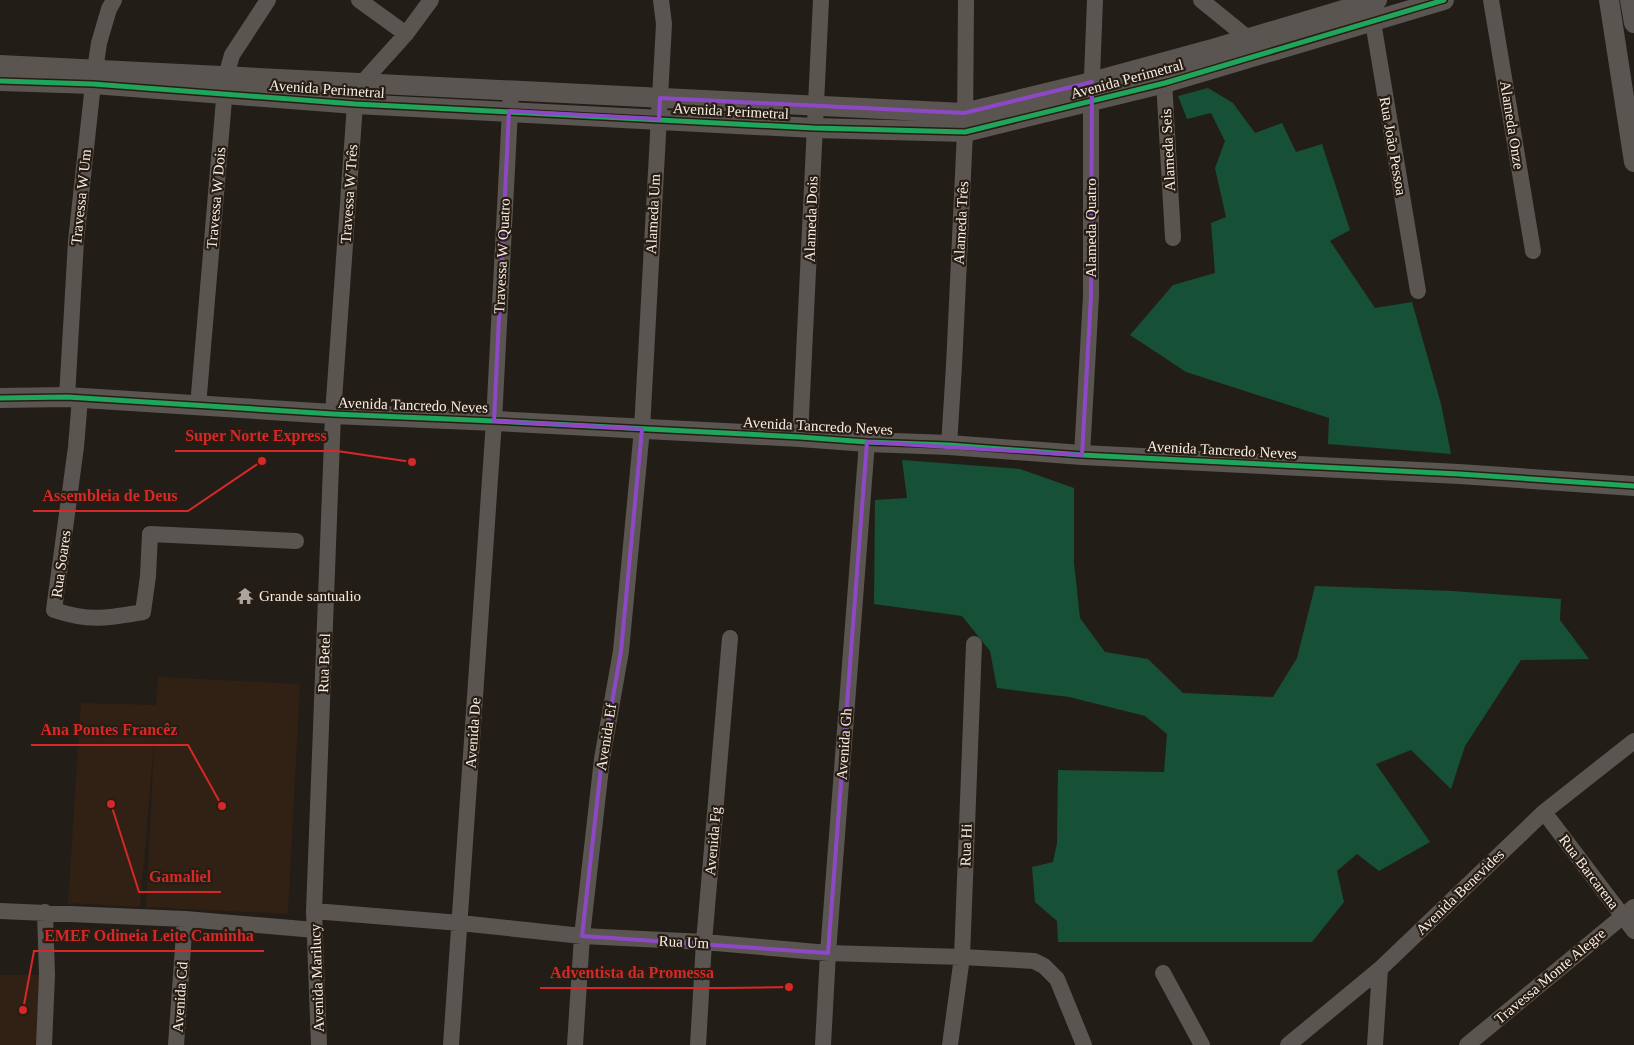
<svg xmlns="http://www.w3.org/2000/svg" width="1634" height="1045" font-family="'Times New Roman',serif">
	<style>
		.built { fill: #302114 }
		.forest { fill: #165037 }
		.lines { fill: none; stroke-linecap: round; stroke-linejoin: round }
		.minor { stroke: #5a5550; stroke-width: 16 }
		.tertiary { stroke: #5a5550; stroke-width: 20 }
		.cycleway-casing { stroke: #281d13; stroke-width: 8 }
		.cycleway { stroke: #20a55d; stroke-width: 5 }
		.marked { fill: none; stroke: #8d49c5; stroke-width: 4; stroke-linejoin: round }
		.labels { text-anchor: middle; stroke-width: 4.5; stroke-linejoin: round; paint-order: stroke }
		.street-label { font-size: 15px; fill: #f6eee7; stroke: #281d13 }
		.poi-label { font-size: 15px; fill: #f6eee7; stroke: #281d13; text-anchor: start }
		.leader { fill: none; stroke: #d62828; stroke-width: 2 }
		.callout-dot { fill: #d62828; stroke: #281d13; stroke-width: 2 }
		.callout-label { font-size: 16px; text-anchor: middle; font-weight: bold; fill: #d62828; stroke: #281d13; stroke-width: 4.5; stroke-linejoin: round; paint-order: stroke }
	</style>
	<rect width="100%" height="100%" fill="#231d18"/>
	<path class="built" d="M158,677L300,684L288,914L146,907L155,730L140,907L68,903L81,703L156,705Z
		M0,975H47L43,1045H0Z"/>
	<path class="forest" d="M1208,88L1233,103L1255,133L1282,123L1296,152L1322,144L1350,230L1330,241L1375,308L1412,302L1441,404L1451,454L1328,444L1329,418L1186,372L1130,335L1173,285L1215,273L1211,223L1226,217L1215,168L1225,141L1211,113L1187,119L1178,96Z
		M902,460L1020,469L1074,488V563L1080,618L1105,652L1148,659L1183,693L1273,697L1297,658L1315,586L1453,591L1561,599L1560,620L1589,659L1521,660L1465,746L1451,789L1411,750L1376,764L1430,842L1379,871L1357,854L1337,871L1344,902L1312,942H1058L1057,921L1035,902L1032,867L1053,862L1057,843L1058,770L1164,772L1167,734L1145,716L1069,697L997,688L990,651L962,616L874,604L875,500L907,498Z"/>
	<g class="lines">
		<path class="minor" d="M359,0L406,34
			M1201,0L1249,39
			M1491,0L1533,251
			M1371,10L1418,291
			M1163,63L1173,238
			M67,397L76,241L93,84L99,43L109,9L114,0
			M80,398L76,447L54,610C90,622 107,618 143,612L148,576L150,534L296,541
			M198,406L226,76L232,55L268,0
			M800,437C808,291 813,146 821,0
			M949,445L954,366L965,132L966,0
			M1082,455L1091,296V102L1095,0
			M1544,812L1634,931
			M0,911L185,919L315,930
			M314,911L460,923L582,936L704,942L828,953L962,957L1034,961L1044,966L1057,979L1084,1045
			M1163,973L1202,1045
			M44,1045L47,975L45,912
			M176,1045L185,919
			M319,1045L314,911L333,414L355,104L362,83L406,34L431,0
			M451,1045L494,421L511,91
			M575,1045L582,936L602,759L621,651L642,429L664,24L661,0
			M698,1045L704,942L730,638
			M823,1045L828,953L867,442
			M950,1045L962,957L974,644
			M1288,1045L1380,969L1544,812L1634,741
			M1375,1045L1380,969
			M1467,1045L1634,907"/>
		<path class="tertiary" d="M1609,0L1634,162
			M1630,0L1634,23
			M0,65L964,113L1092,82L1209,50L1377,0
			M0,81L93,84L355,104L814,128L965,132L1165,83L1444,0
			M0,398L67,397L333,414L494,421L800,437L867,442L949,445L1082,455L1459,474L1634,486"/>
		<g class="cycleway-casing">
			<path id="cycleway" d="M0,81L93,84L355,104L814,128L965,132L1165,83L1444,0
				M0,398L67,397L333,414L494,421L800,437L867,442L949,445L1082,455L1459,474L1634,486"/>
		</g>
		<use href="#cycleway" class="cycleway"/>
	</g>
	<path class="marked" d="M1092,82L1091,296L1082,455L867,442L828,953L582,936L602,759L621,651L642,429L494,421L509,111L659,119L660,98L964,113Z"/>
	<defs>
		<g id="temple-bare" transform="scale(1.35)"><path d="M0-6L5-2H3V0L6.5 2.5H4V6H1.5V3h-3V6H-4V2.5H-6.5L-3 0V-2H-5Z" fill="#aca59f" stroke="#281d13" stroke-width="2.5" paint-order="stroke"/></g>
	</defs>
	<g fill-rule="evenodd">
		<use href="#temple-bare" x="245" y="596"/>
	</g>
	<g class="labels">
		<g class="street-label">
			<text transform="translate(1127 79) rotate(-15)" y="5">Avenida Perimetral</text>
			<text transform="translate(327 89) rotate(4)" y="5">Avenida Perimetral</text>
			<text transform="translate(731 111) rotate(3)" y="5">Avenida Perimetral</text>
			<text transform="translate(1512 125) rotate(81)" y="5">Alameda Onze</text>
			<text transform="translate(1393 146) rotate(80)" y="5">Rua João Pessoa</text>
			<text transform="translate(1168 150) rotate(-93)" y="5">Alameda Seis</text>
			<text transform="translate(349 194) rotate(-86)" y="5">Travessa W Três</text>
			<text transform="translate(81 197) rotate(-84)" y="5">Travessa W Um</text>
			<text transform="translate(216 198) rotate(-85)" y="5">Travessa W Dois</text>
			<text transform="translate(653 214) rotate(-87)" y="5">Alameda Um</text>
			<text transform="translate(811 219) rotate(-88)" y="5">Alameda Dois</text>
			<text transform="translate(961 223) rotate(-87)" y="5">Alameda Três</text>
			<text transform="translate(1091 228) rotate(-90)" y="5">Alameda Quatro</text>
			<text transform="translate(502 256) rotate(-87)" y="5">Travessa W Quatro</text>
			<text transform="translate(413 405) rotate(2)" y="5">Avenida Tancredo Neves</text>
			<text transform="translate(818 426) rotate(3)" y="5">Avenida Tancredo Neves</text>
			<text transform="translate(1222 450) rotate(3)" y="5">Avenida Tancredo Neves</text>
			<text transform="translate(61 564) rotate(-82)" y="5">Rua Soares</text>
			<text transform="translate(324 663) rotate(-88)" y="5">Rua Betel</text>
			<text transform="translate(473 733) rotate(-86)" y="5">Avenida De</text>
			<text transform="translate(606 737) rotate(-81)" y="5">Avenida Ef</text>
			<text transform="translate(844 744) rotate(-86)" y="5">Avenida Gh</text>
			<text transform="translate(713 841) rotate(-85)" y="5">Avenida Fg</text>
			<text transform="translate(966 845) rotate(-88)" y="5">Rua Hi</text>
			<text transform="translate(1589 872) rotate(53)" y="5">Rua Barcarena</text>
			<text transform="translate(1460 892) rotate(-44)" y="5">Avenida Benevides</text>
			<text transform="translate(684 942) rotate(3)" y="5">Rua Um</text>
			<text transform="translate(1550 976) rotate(-40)" y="5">Travessa Monte Alegre</text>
			<text transform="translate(317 978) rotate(-92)" y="5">Avenida Marilucy</text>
			<text transform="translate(180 997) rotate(-86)" y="5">Avenida Cd</text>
		</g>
		<g class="poi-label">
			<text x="259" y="601">Grande santualio</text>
		</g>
	</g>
	<path class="leader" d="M412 462L337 451H175M262 461L188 511H33M222 806L188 745H31M111 804L139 892H221M23 1010L34 951H264M789 987L725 988H540"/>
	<g class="callout-dot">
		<circle cx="412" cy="462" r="5"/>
		<circle cx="262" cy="461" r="5"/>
		<circle cx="222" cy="806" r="5"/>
		<circle cx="111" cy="804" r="5"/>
		<circle cx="23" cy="1010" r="5"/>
		<circle cx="789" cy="987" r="5"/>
	</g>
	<g class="callout-label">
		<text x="256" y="441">Super Norte Express</text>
		<text x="110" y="501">Assembleia de Deus</text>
		<text x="109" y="735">Ana Pontes Francêz</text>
		<text x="180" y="882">Gamaliel</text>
		<text x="149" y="941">EMEF Odineia Leite Caminha</text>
		<text x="632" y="978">Adventista da Promessa</text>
	</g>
</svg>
